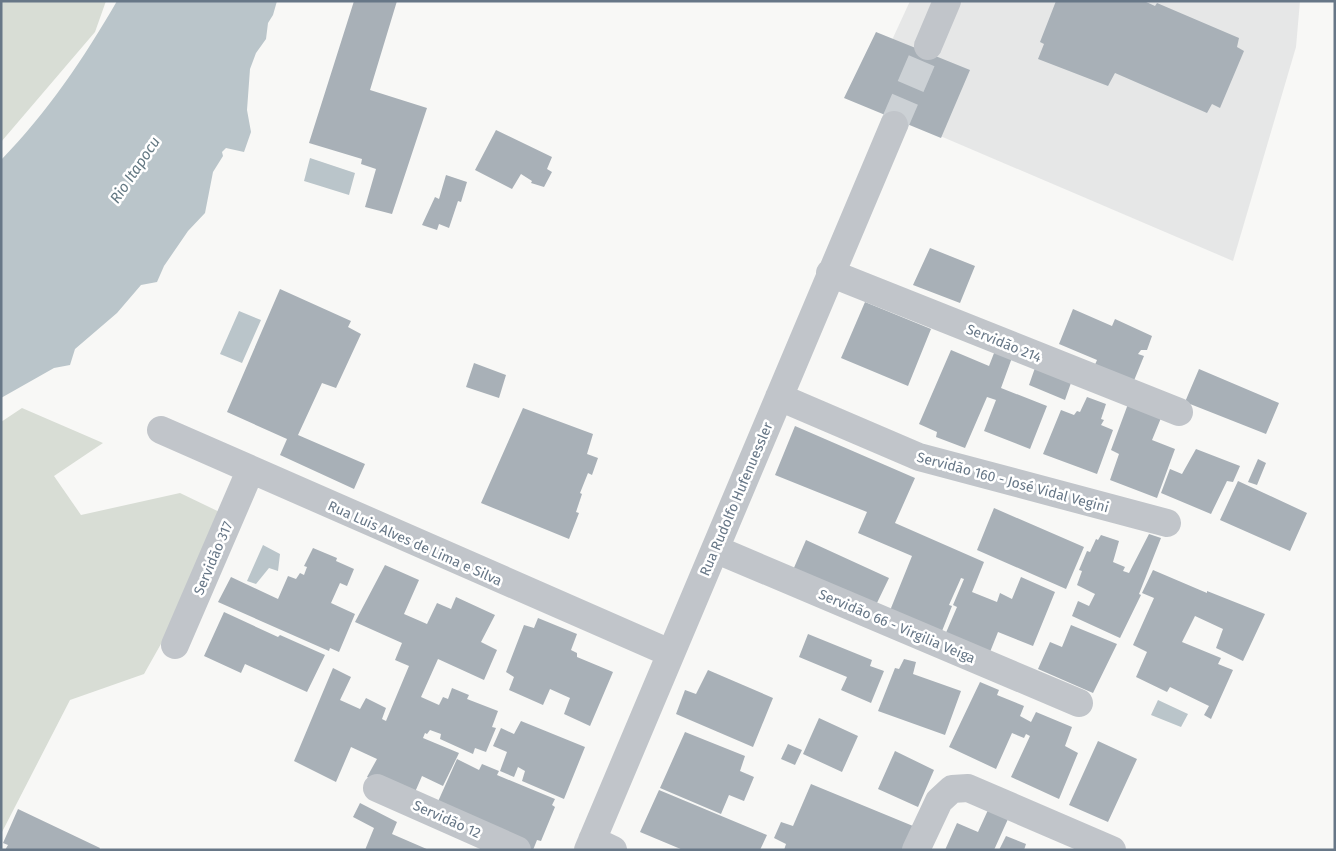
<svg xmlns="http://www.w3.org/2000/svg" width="1336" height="851" font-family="'Fira Sans',sans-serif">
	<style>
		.built { fill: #e6e7e7 }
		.green { fill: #d8ddd5 }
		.water { fill: #bac5ca }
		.building { fill: #a8b0b7 }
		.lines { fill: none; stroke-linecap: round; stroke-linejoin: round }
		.minor-tunnel { stroke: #ccd1d5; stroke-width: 28; stroke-dasharray: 28 14; stroke-linecap: butt }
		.minor { stroke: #c1c5ca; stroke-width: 28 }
		.labels { text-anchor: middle; stroke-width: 5; stroke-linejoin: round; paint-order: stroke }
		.street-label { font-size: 14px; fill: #677787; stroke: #fff }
		.water-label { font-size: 15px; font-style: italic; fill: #637882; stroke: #fff }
	</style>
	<rect width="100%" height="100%" fill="#f8f8f6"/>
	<path class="built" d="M910,1H1300L1296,47L1233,261L863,103Z"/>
	<path class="green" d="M1,1H106L95,32L1,142Z
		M22,408L103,443L54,476L81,515L180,493L232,518L144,674L70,700L1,834V422Z"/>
	<path class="water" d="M117,1H277L273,15L268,23L266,39L256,53L250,69L247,110L251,132L244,152L226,148L222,152L223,156L213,172L205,213L188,231L164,266L157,282L141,285L117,313L75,349L70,365L54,368L1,398V160C47,113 84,58 117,1Z
		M310,158L355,173L349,195L304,181Z
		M239,311L261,320L242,363L220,354Z
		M263,545L280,554L278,571L269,568L256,584L247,581Z
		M1158,700L1188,714L1181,727L1151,715Z"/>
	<path class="building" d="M354,1H397L370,90L427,108L392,214L365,207L376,169L361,164L362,159L309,143Z
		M1056,1H1144L1155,6L1157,3L1239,38L1237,47L1244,51L1220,108L1212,104L1207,113L1115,73L1108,86L1038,59L1044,44L1040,42Z
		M876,32L970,70L941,138L844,98Z
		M496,130L552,157L547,169L552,172L544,187L531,183L532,181L521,174L512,189L475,170Z
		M446,175L467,182L461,202L458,201L449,228L439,224L437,230L422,225L435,197L439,199Z
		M930,248L975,266L960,303L913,285Z
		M280,289L351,321L348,327L361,334L336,388L322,383L298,435L365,464L354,489L280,455L287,439L227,412Z
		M865,302L931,329L908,386L841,358Z
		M1073,309L1112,326L1115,319L1152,336L1147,350H1141L1138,354L1144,356L1133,383L1094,367L1097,360L1059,344Z
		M996,348L1013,355L1001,388L1047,406L1030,449L984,431L996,400L987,397L965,448L936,437L937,432L919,424L951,350L989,366Z
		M474,363L506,375L499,398L466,387Z
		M1036,365L1072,380L1065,400L1029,385Z
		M1199,369L1279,403L1266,434L1185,402Z
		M1087,397L1106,404L1101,419L1104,420L1101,425L1113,430L1097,474L1043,454L1061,410L1074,415L1077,411L1080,412Z
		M1128,404L1161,418L1152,440L1175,449L1157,498L1110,480L1119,454L1111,450Z
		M523,408L593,434L587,454L598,458L592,475L588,473L580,493L582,494L576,512L579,513L569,539L481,503Z
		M795,426L915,478L895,523L984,562L972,592L997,602L1000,593L1012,599L1021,577L1055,592L1033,646L998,632L988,657L945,635L957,607L953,605L964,579L961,578L949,605L952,606L940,636L889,613L912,556L858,533L867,512L775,475Z
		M1196,449L1240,466L1233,482L1227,481L1211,514L1161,493L1170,469L1182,474Z
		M1258,459L1266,463L1257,485L1248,482Z
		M1238,481L1307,513L1290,551L1220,520Z
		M994,508L1084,547L1066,589L977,550Z
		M1149,534L1161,538L1139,594L1141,595L1120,638L1072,616L1078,601L1089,606L1095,594L1077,585L1082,571L1079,570L1087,551L1090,552L1096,539L1098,540L1101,535L1119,541L1113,562L1125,567L1123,571L1129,573Z
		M806,540L889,578L876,605L793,570Z
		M313,548L337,558L336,561L354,569L347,586L340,583L331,603L355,614L339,652L330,648L329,651L218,602L231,577L278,599L288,576L296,579L300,573L304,575L307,567L304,566Z
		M385,565L419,580L404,614L427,624L437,603L451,609L456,597L495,615L481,642L497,650L484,680L438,659L421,697L439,705L443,697L448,699L452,688L469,695L467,699L498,711L492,727L496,728L486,752L475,748L473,754L440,739L441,734L430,730L427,734L425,733L423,738L459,753L443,786L422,776L412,799L367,777L377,759L351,747L336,782L294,761L333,668L351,677L340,700L360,709L366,698L386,708L382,719L386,721L409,666L395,660L402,643L355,622Z
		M1153,570L1207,593V591L1265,614L1243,661L1216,648L1223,629L1195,616L1182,642L1221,658L1218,664L1233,670L1211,719L1204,715L1209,706L1170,687L1167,692L1136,677L1147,652L1133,645L1154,598L1142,593Z
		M224,612L278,637L280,635L325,655L307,692L245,664L241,673L204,656Z
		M538,618L577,634L571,650L577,653V657L613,672L590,726L564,714L570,698L550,689L543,705L509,690L514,677L506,672L524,625L534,628Z
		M1071,625L1117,644L1093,693L1038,669L1050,642L1062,647Z
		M808,634L872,660L870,666L884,671L871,703L841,690L847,677L799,657Z
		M904,659L916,662L913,674L961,691L945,735L878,711L895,668L899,669Z
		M708,670L773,698L753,747L676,714L685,690L696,694Z
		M980,682L999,690L997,695L1024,706L1020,716L1031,722L1036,712L1072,727L1065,746L1078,753L1059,799L1011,777L1030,736L1026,734L1024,738L1012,733L996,769L949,747Z
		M819,718L858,736L842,772L803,754Z
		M521,721L585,747L564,799L522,781L525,771L518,767L514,777L500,771L507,752L493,746L501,728L514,734Z
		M685,732L745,756L740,771L754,777L744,801L729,795L721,814L660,788Z
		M1098,741L1137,759L1108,822L1069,805Z
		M788,744L802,750L795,765L781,759Z
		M895,751L934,770L918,807L878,789Z
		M457,759L479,770L482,764L499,771L497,775L555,799L552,805L555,807L541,841L537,840L533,850H527L436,806Z
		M811,784L913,826L902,850H784L786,844L774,838L781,822L793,826Z
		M659,790L767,835L760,850H683L640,832Z
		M360,803L397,822L392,834L429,850H365L374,828L353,817Z
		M18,809L100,848L99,850H5L8,845L3,843Z
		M988,810L1008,819L994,850H945L957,823L978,832Z
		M1006,836L1026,844L1024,850H999Z"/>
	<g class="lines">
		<path class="minor-tunnel" d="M894,125L928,46"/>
		<path class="minor" d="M928,46L947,1
			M830,273L1179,412
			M779,397L919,457L1167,523
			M161,430L670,653
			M715,549L1079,703
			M175,645L250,471
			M377,788L517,850
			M592,840L613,850
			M588,850L894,125
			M916,850L939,801L952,789L968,788L1112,850"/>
	</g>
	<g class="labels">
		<g class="street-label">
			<text transform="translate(1004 343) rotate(22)" y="5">Servidão 214</text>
			<text transform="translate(1013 482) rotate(15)" y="5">Servidão 160 - José Vidal Vegini</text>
			<text transform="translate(736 499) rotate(-67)" y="5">Rua Rudolfo Hufenuessler</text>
			<text transform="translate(415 543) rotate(24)" y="5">Rua Luis Alves de Lima e Silva</text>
			<text transform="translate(213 558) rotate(-67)" y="5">Servidão 317</text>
			<text transform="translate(897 626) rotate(23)" y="5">Servidão 66 - Virgilia Veiga</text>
			<text transform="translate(447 819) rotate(24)" y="5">Servidão 12</text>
		</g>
		<g class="water-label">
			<text transform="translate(135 170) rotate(-56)" y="5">Rio Itapocu</text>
		</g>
	</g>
	<rect width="1336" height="851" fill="none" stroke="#677787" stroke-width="5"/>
</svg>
